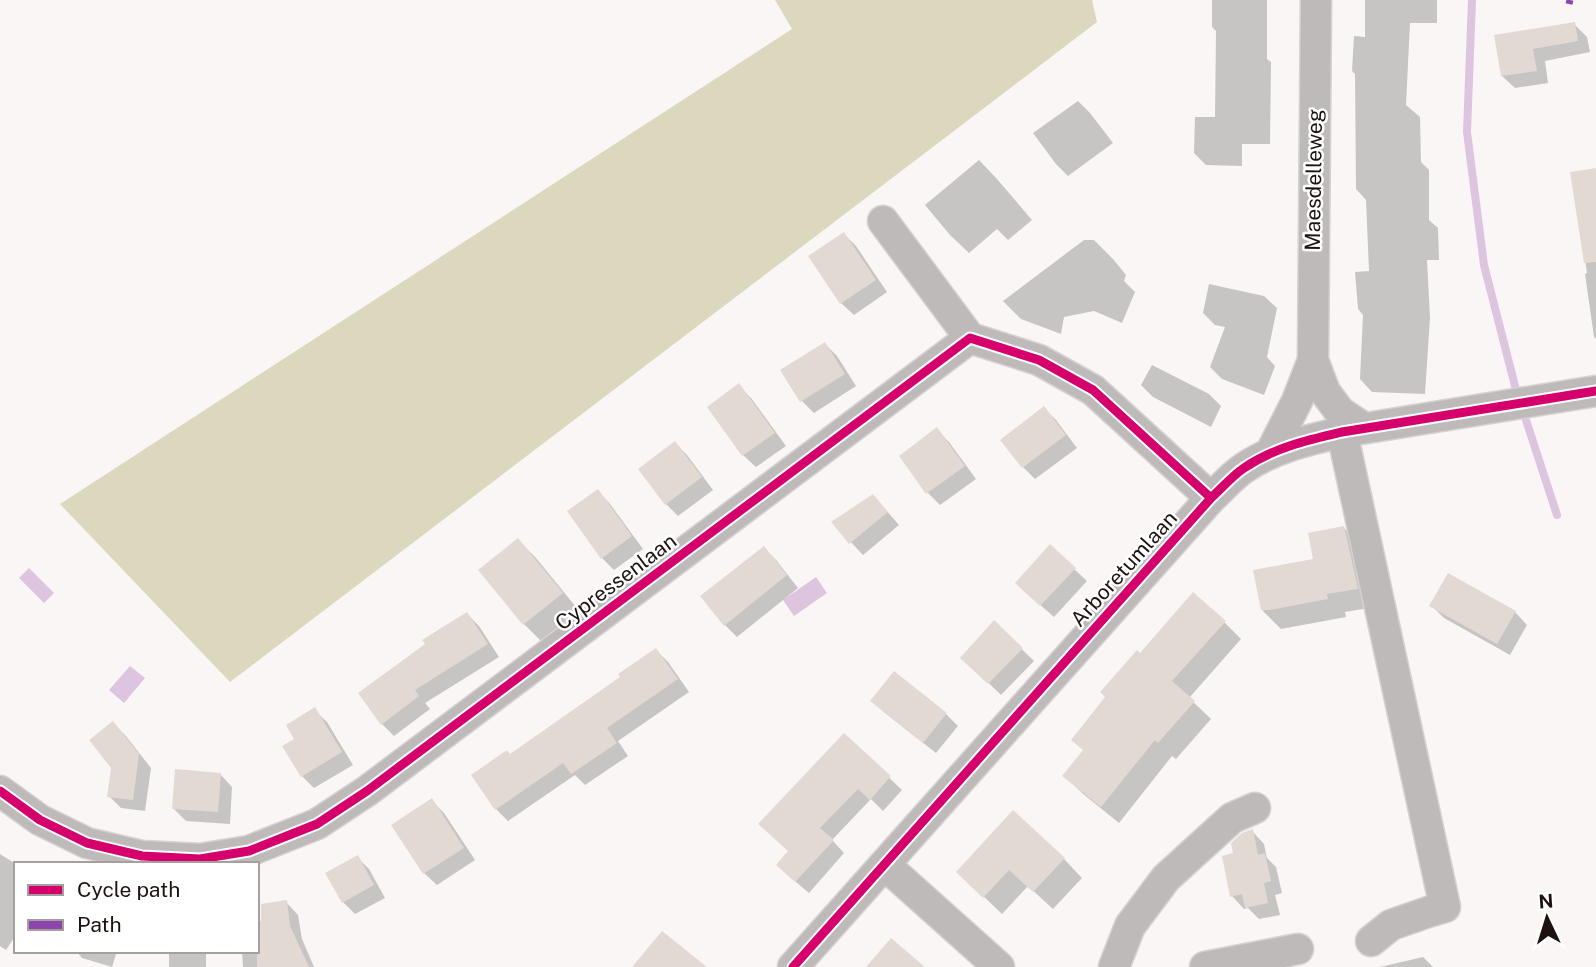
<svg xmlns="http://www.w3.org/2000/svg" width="1596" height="967" font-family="'Public Sans',sans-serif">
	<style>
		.forest { fill: #dcd8bd }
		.water { fill: #dec5df }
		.shadow { fill: #0003 }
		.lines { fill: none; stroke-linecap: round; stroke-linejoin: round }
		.stream { stroke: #dec5df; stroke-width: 8 }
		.building { fill: #e2dad2 }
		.minor-casing { stroke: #d5d2d1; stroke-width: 33 }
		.minor { stroke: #bebaba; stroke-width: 30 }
		.quiet { stroke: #8e44ad; stroke-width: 7; stroke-dasharray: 14 7; stroke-linecap: butt }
		.cycleway-casing { stroke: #fff; stroke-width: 13 }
		.cycleway { stroke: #d6006c; stroke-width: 9 }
		.labels { text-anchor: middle; stroke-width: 5; stroke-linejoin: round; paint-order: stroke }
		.street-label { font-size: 21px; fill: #1d1210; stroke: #fff }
	</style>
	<rect width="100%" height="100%" fill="#f9f6f5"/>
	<path class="forest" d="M775,0H1092L1097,22L230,682L60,504L792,29Z"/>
	<path class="water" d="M29,568L54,593L44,603L19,578Z
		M816,577L827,593L794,616L783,600Z
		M130,666L145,678L124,703L109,690Z"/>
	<path class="shadow" d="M1212,0H1267V59L1271,62L1270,144H1242V166L1206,165L1194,153L1195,117H1215L1216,31L1212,27Z
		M1365,0H1437V23H1410L1406,105L1420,117L1421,162L1429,170V220L1438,228L1439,260H1427L1430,318L1425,394L1372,392L1360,379L1363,315L1358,309L1355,272L1369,271L1366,200L1356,189L1355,74L1352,71L1354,36L1365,37Z
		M1574,24L1587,37L1590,52L1545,61L1548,83L1515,88L1502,76L1496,37Z
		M1078,101L1090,113L1113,143L1068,176L1056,164L1033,133Z
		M979,160L997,179L1032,220L1008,240L997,229L969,253L950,235L925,205Z
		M1596,170V339L1594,337L1585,274L1587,273L1572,173Z
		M844,234L856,246L887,292L854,315L841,303Z
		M1084,240H1094L1113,259L1126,275L1124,281L1135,292L1122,323L1094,311L1064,317L1061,334L1021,319L1003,301Z
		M1209,284L1264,296L1277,308L1267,357L1275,366L1264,395L1222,379L1210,367L1225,327L1215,325L1203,313Z
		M825,344L837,356L856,386L814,413L802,401Z
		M1152,365L1209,394L1221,406L1211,427L1153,397L1141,385Z
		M739,386L751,398L786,446L756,467L743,455Z
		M1044,408L1056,420L1077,448L1035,479L1023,467Z
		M937,430L949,442L976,479L940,505L928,493Z
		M675,443L687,455L713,490L678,516L666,504Z
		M598,491L610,504L643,549L614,570L602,558Z
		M885,509L899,525L863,555L833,523Z
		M1344,528L1362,546L1375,607L1345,612L1346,617L1281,629L1263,611L1255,572L1315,560Z
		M518,540L536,558L580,612L542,642L524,624L480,570Z
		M1050,547L1087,581L1054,617L1029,595Z
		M764,548L776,560L798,588L737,637L725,625Z
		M1432,606L1515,612L1527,625L1510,655L1444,618Z
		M467,614L479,626L499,657L425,703L430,709L394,736L382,724Z
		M1224,622L1241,639L1189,698L1211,719L1176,759L1172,756L1119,823L1082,793L1065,776L1084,751L1140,655Z
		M995,623L1034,661L1001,695L962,657Z
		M656,650L668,662L689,692L618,741L628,756L585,785L575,775L508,821L496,809L473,776L510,756L622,678Z
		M873,701L946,714L958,726L936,753L885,713Z
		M314,710L327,722L353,765L314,788L302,776L297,739Z
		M113,723L125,735L151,768L145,811L121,808L109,796L112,767Z
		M844,735L902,790L883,811L871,799L832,840L844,853L809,893L790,877V852Z
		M220,774L232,787L230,824L186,821L174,809Z
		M432,801L444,813L475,860L437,885L424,873Z
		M1252,831L1264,844L1267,858L1276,867L1282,893L1275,895L1280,915L1259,919L1248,908L1244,909L1232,896Z
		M0,854L16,864V935L6,950L0,946Z
		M357,857L369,869L385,898L355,914L343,902Z
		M1064,859L1082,878L1053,909L1028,886L1002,914L958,872Z
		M286,902L298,915L302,939L314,967H243L242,951H257L263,923Z
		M76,951H117L112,967L82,958Z
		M161,951H206V967H169V953H163Z
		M1423,957L1433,967H1380Z"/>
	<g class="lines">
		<path class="stream" d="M1472,0L1467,132L1484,265L1515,386
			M1526,420L1557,515"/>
	</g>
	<path class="building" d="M1575,22L1578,41L1533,49L1537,71L1501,76L1494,35Z
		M1596,168V262L1584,263L1570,172Z
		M844,232L876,280L840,304L808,256Z
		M825,342L845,374L800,402L780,370Z
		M739,383L775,433L742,456L707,407Z
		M1044,406L1066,435L1022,468L1000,440Z
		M937,427L965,466L926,494L899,456Z
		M675,441L702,477L665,505L638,469Z
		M598,489L632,536L601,559L567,511Z
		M873,494L888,512L849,544L831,522Z
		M1344,526L1358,589L1327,594L1328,599L1270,610H1261L1253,570L1313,559L1308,533Z
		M518,538L563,593L523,625L478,570Z
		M1050,544L1076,568L1040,606L1015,583Z
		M764,546L787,575L724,626L700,596Z
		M1448,573L1516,611L1497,644L1429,606Z
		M1193,592L1226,621L1172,681L1195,701L1158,743L1155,740L1101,807L1062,776L1083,750L1071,740L1105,697L1100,692L1137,650L1140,653Z
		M467,612L488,644L415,690L419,696L381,725L358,693L425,644L422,640Z
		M994,620L1023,648L988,684L960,658Z
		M656,648L678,679L607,728L617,743L571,774L563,763L495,810L471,775L507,750L510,754L620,677L618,674Z
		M894,671L947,713L923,743L870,701Z
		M315,707L342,752L301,777L282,746L294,739L286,725Z
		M113,721L139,754L133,800L107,797L111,768L89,740Z
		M844,733L891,776L870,800L858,789L820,828L834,840L795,882L776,865L788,851L758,824Z
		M175,769L221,773L218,812L172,809Z
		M432,798L464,848L423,874L391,825Z
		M1013,810L1065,858L1033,892L1009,870L983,898L956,872Z
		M1253,829L1258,855L1265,853L1271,881L1264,883L1268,903L1245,908L1242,894L1230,897L1222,856L1233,853L1231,843L1242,833Z
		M358,855L374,885L342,903L325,873Z
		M287,900L290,926L309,967H257V921H261V904Z
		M662,931L707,967H632Z
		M891,938L925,967H866Z"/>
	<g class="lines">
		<g class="minor-casing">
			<path id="minor" d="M883,221L970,338
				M1313,360L1325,392L1340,412L1364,428
				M1342,432L1445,907L1428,912L1391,925L1371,941
				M1271,452L1297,401L1313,360L1316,0
				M0,791L40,820L87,843L142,856L200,859L249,851L317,824L367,791L970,338L1039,360L1093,390L1211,498
				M885,865L999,967
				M793,967L1211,498C1222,488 1232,476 1244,468C1273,448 1308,440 1342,432L1596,391
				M1114,967L1130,926L1166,878L1232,818L1255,808
				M1205,967L1298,949"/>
		</g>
		<use href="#minor" class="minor"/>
		<path class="quiet" d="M1569,4L1570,0"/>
		<g class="cycleway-casing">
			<path id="cycleway" d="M0,791L40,820L87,843L142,856L200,859L249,851L317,824L367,791L970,338L1039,360L1093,390L1211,498
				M793,967L1211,498C1222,488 1232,476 1244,468C1273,448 1308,440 1342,432L1596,391"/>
		</g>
		<use href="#cycleway" class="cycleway"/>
	</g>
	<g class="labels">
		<g class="street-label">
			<text transform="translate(1314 180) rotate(-89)" y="7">Maesdelleweg</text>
			<text transform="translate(1124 569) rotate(-48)" y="7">Arboretumlaan</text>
			<text transform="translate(616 582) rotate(-37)" y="7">Cypressenlaan</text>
		</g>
	</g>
	<rect x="14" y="862" width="245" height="91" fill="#ffffff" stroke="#a5a09f" stroke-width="2"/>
	<rect x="28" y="885" width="35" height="10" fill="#d6006c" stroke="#a5a09f" stroke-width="2"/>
	<text x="77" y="897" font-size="21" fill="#1d1210">Cycle path</text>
	<rect x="28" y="920" width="35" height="10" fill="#8e44ad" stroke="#a5a09f" stroke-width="2"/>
	<text x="77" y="932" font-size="21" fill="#1d1210">Path</text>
	<g transform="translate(1547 918) rotate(356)" stroke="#ffffff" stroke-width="5" paint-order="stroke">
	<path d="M0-5L12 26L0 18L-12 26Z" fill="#1d1210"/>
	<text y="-10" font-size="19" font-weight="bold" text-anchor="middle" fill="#1d1210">N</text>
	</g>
</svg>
